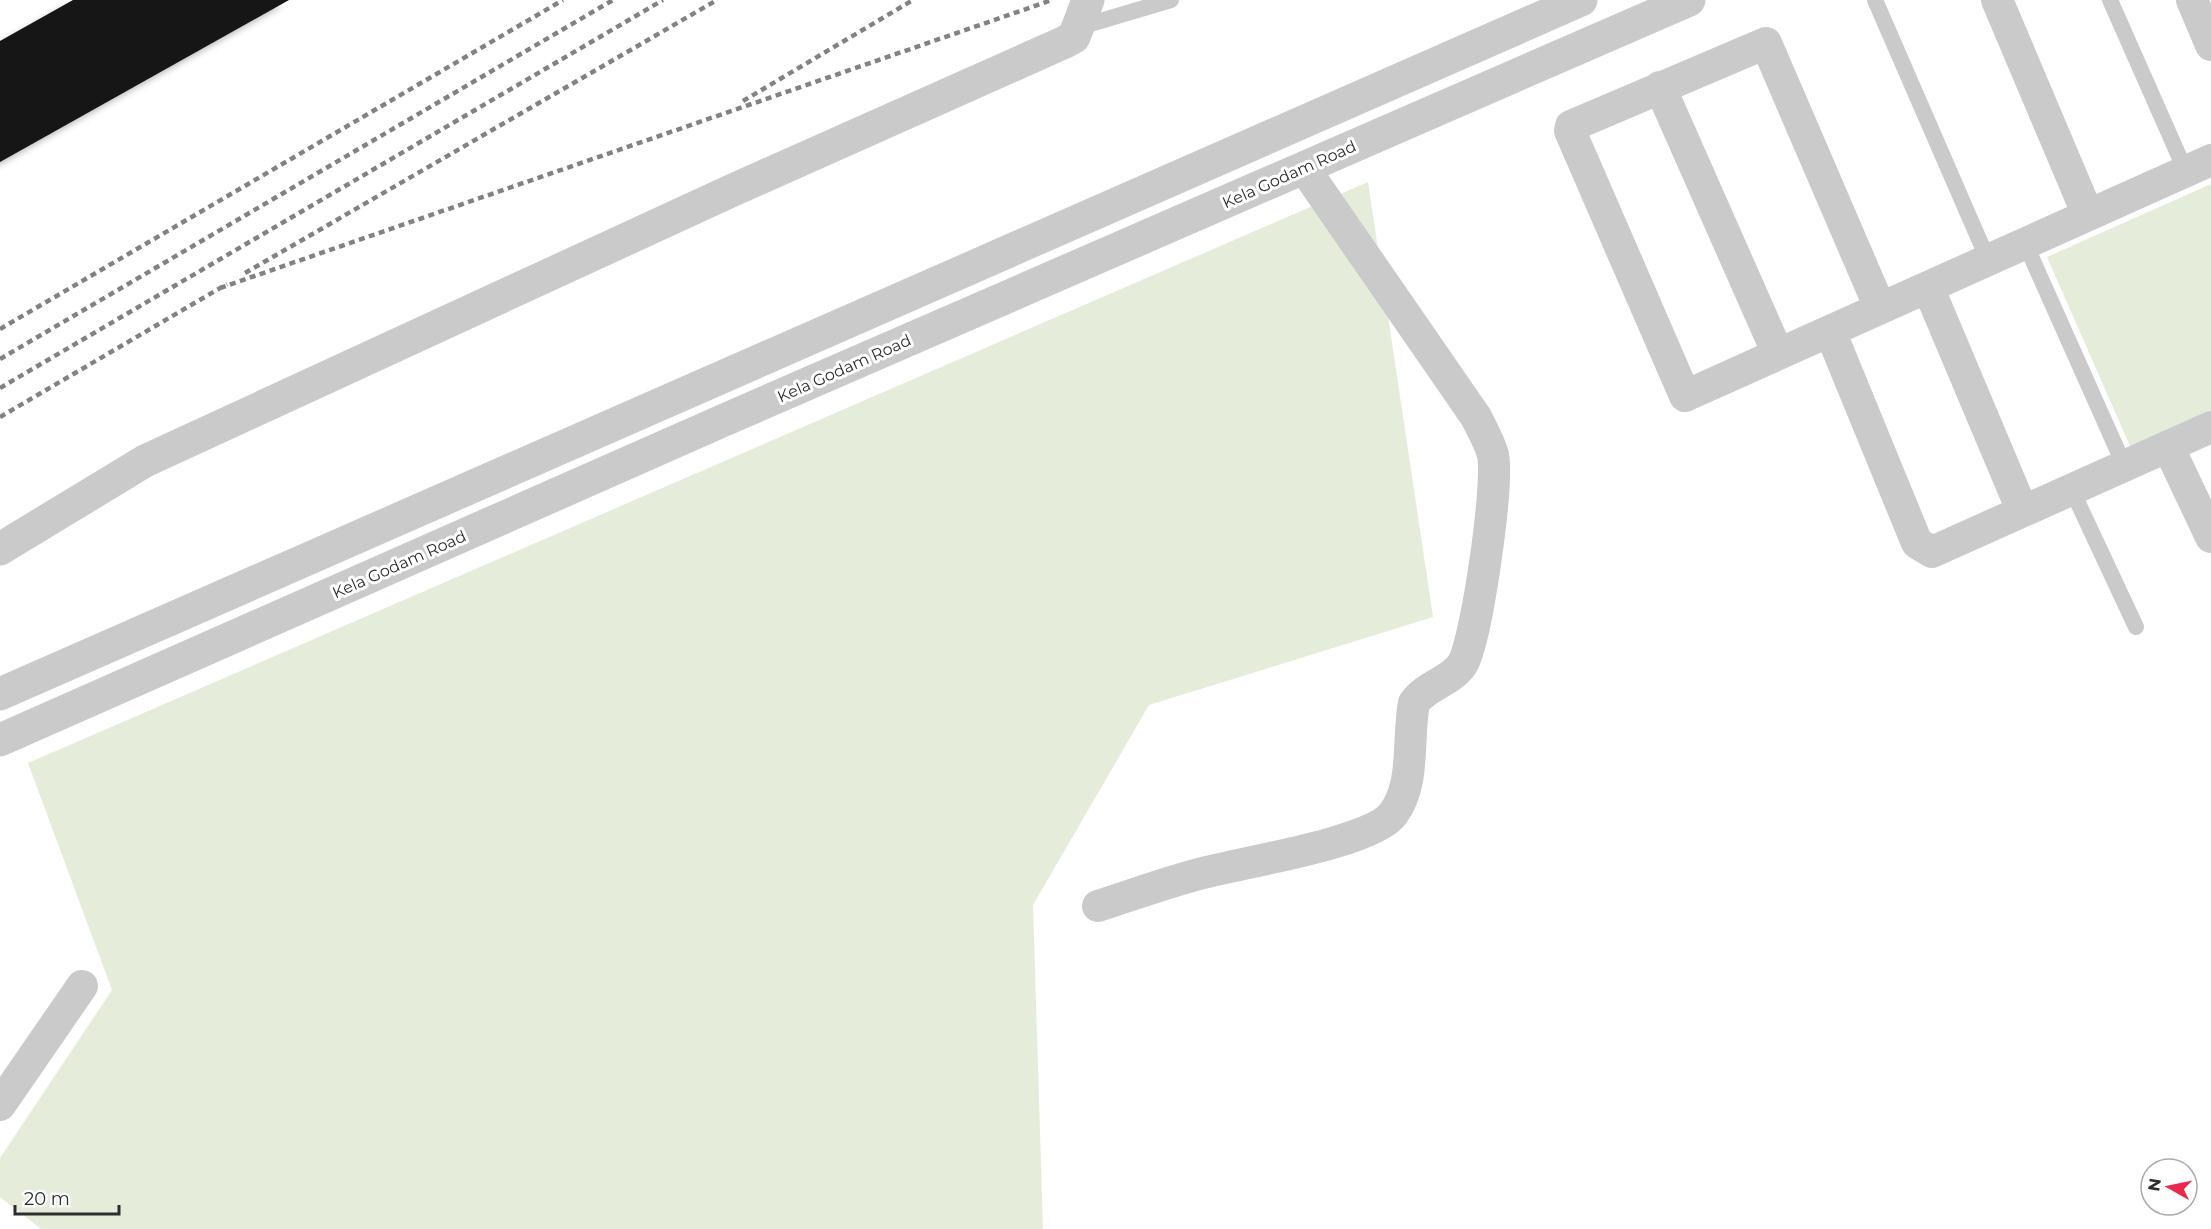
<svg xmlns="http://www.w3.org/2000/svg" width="2211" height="1229" font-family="Montserrat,sans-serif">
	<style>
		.green { fill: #e5ecda }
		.building { fill: #141414; filter: url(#shadow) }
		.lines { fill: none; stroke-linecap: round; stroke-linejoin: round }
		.service { stroke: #cacaca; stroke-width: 16 }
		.minor { stroke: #cacaca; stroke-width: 32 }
		.tertiary { stroke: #cacaca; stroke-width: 33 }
		.rail { stroke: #828282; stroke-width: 4.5; stroke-dasharray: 6 4.5; stroke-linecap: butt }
		.labels { text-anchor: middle; stroke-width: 6; stroke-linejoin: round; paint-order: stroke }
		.street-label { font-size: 16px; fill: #2d2d2d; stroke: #fff }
	</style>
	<defs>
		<filter id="shadow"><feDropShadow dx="-5.5" dy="5.5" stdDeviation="3" flood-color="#0004"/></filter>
	</defs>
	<rect width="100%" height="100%" fill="#fff"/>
	<path class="green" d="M1368,182L1433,617L1149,705L1033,905L1043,1229H41L0,1197V1158L112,990L28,763Z
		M2211,184V410L2130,446L2047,257Z"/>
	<path class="building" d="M73,0H289L0,162V41Z"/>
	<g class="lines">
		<path class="service" d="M1875,0L1988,260
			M2110,0L2186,172
			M1080,27L1171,0
			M2025,243L2124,465
			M2071,488L2136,627"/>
		<path class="minor" d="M1997,0L2088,215
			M2192,0L2211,45
			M1660,87L1778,354
			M1928,287L2022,510
			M1880,308L1766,43L1571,126L1570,131L1685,396L2211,160
			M1830,331L1917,543L1932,552L2211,427
			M2168,446L2211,537
			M1098,906C1132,895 1165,883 1199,874C1238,863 1372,843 1393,814C1416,784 1407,738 1414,703C1426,685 1453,681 1463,663C1477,637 1499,484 1493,455C1490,443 1482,429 1476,417L1304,168
			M0,1105L82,986"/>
		<path class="tertiary" d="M0,549L145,461L733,190L1065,42L1074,37L1088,0
			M0,694L1581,0
			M0,740L722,421L1689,0"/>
		<path class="rail" d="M743,101L913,0
			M245,273L717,0
			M220,288L1052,0
			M0,329L563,0
			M0,359L613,0
			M0,388L663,0
			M0,417L227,284"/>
	</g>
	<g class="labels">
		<g class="street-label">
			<text transform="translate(1289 174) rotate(-24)" y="6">Kela Godam Road</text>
			<text transform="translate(844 368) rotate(-24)" y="6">Kela Godam Road</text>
			<text transform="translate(399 564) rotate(-24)" y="6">Kela Godam Road</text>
		</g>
	</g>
	<g transform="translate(2169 1187) rotate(279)"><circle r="28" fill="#ffffff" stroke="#ababab" stroke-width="1.5"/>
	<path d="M0-4.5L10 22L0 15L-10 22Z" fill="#ed2749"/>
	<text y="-9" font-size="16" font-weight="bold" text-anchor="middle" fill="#2d2d2d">N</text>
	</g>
	<path d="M15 1205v9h104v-9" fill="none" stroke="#2d2d2d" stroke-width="3"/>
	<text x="24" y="1205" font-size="18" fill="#2d2d2d" stroke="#ffffff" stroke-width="4.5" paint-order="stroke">20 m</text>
</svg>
